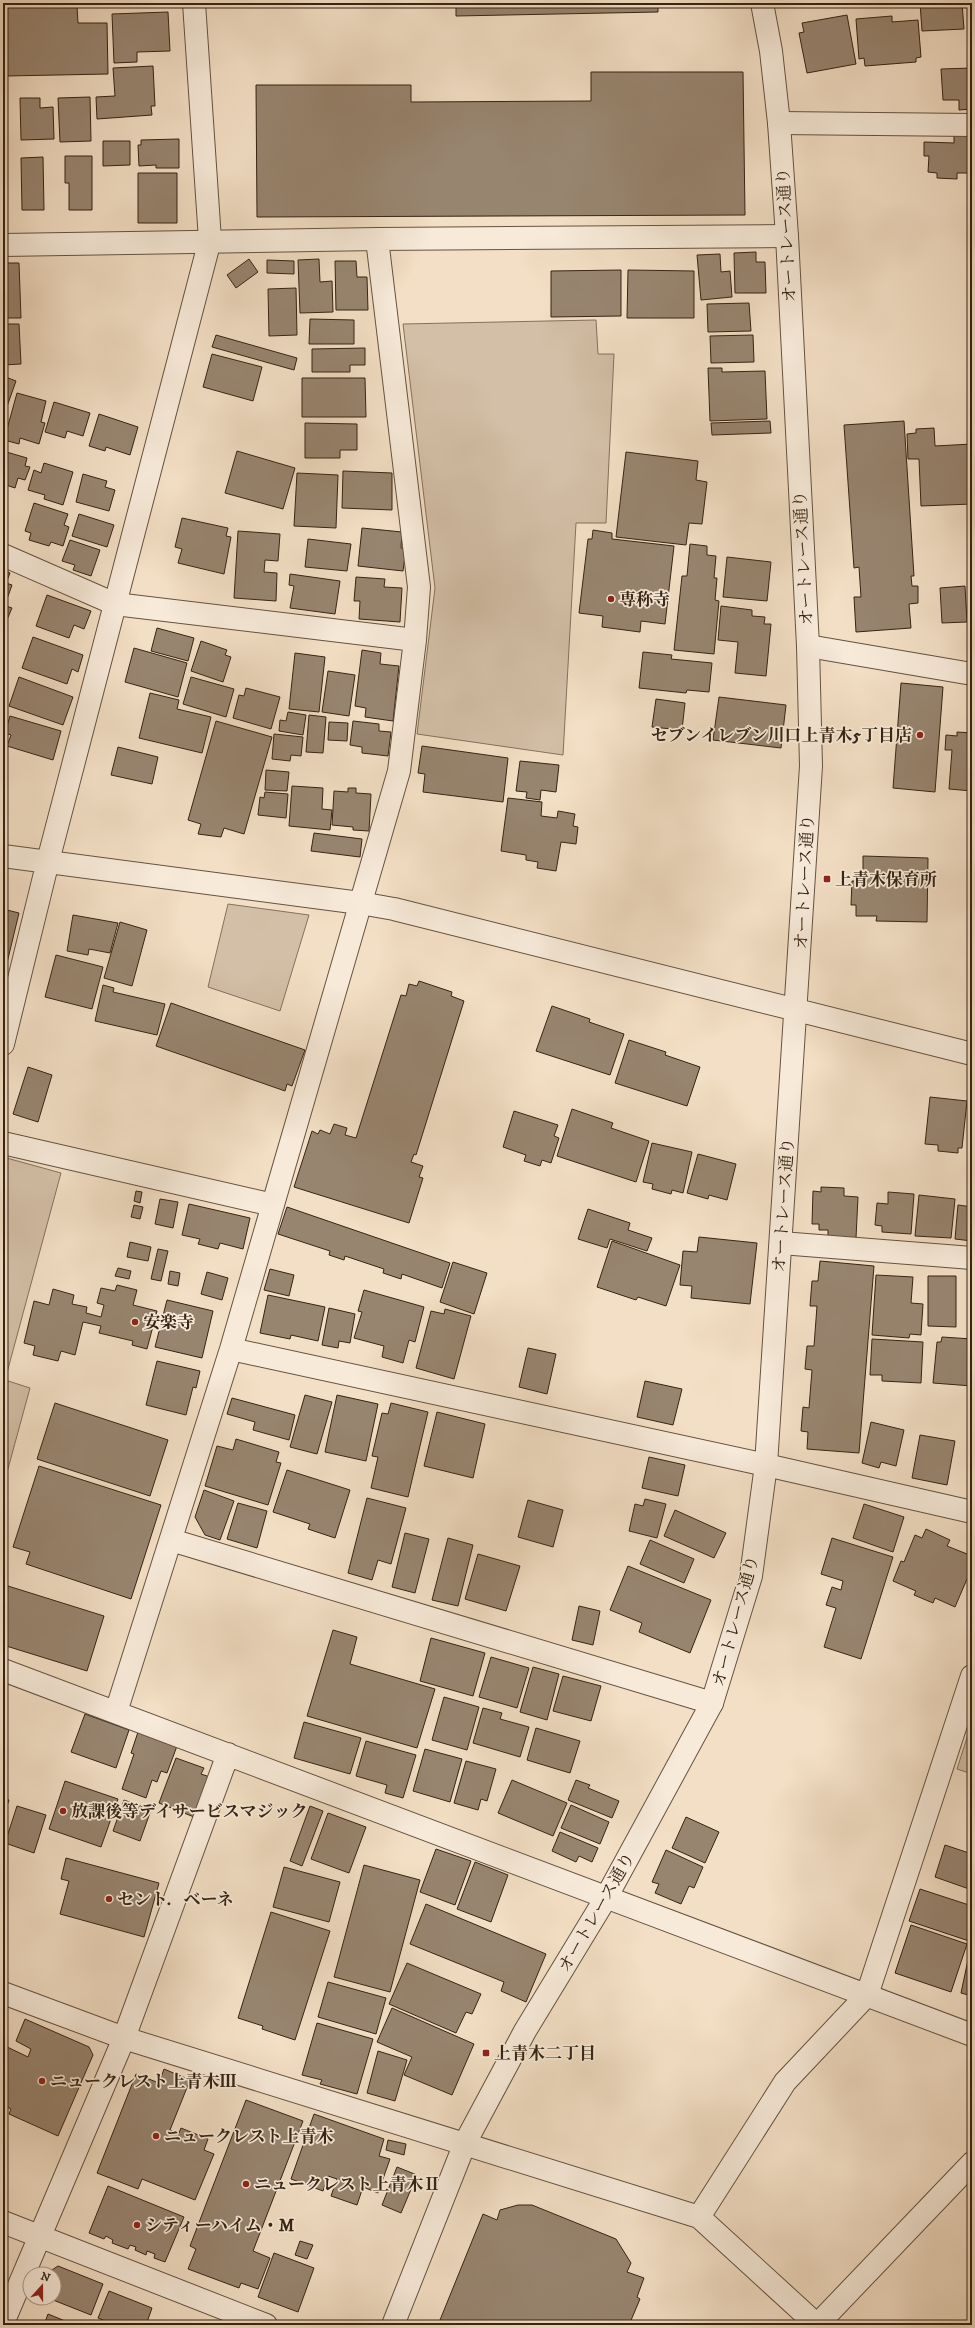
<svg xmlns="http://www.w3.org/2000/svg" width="975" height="2328" font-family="'IM FELL DW Pica','Noto Serif JP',serif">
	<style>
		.green { fill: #d3bfa7; stroke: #84715d }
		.building { fill: #988570; stroke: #362313 }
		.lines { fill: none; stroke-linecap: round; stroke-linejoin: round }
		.minor-casing { stroke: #655240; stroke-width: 24 }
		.tertiary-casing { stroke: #655240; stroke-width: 24 }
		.minor { stroke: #f7ead9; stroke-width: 22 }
		.tertiary { stroke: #f7ead9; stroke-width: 22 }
		.poi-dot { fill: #8f2418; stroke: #f7ead9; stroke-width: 1.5 }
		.labels { text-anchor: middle; stroke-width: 3.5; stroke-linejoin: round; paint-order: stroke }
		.street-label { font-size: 17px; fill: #362313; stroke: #f7ead9 }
		.poi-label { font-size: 17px; font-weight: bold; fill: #362313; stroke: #f7ead9; text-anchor: start }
	</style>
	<rect width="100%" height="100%" fill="#f3dfc5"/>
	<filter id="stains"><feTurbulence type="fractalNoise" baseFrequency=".005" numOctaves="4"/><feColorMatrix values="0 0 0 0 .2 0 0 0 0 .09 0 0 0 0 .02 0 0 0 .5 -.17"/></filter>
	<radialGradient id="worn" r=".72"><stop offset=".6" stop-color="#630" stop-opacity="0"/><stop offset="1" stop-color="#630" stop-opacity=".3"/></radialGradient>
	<path class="green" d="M596,320L598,354H614L606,523H576L563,755L417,734L435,588L403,324Z
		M228,904L309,915L280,1011L208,987Z
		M3,1157L61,1173L5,1380L30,1388L3,1487Z
		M972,1722V1774L957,1769Z"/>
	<path class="building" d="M4,3H61L62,6H77L78,23H107L108,74L6,76Z
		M128,3H170V4H128Z
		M456,3H658V12L456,16Z
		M920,3H962L964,29L922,31Z
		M168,12L170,51L137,52V62L114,63L112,14Z
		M847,15L856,64L807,73L799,33L804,32L802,23Z
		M892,16V22L918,20L921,57L916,58V62L865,66L864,58L859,59L856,19Z
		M153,66L155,106H151L152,115L97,119L96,97L115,96L113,68Z
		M972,68V109L959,110V100H943L941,69Z
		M591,72H743L745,215L257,217L256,85H411V102L591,101Z
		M90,97L91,141L60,142L58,98Z
		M20,98H40V108L53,107L54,139L21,140Z
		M954,134L972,135V173H957V179L937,178V173L928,172L929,156H924V142L954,143Z
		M179,139V168H156V165L139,166L138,145H141V140Z
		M103,141H130V165L103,166Z
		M65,156H92V210H69V183H65Z
		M43,157L44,210H22L21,158Z
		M138,173H177V223H138Z
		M756,252V262H765L766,293H735L734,253Z
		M720,254L721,272L730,271L732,297L701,300L697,255Z
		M249,259L258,272L236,288L227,275Z
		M319,259L320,282L332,281L333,312L300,313L298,260Z
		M267,260L294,261V274L267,273Z
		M335,261H356L357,277H367L368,310H336Z
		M3,263H19L21,318H3Z
		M621,270V316L551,317V271Z
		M628,270L694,271V318H627Z
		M296,288L297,335L269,336L268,289Z
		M749,303L751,331L708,332L707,304Z
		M310,319L354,320V344H309Z
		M3,324H19L21,364L3,365Z
		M216,335L297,358L294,370L212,347Z
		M753,335L754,362L711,363L710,336Z
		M365,348V365H350V372H312V349Z
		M212,354L262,367L253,401L203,387Z
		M708,368H722V372L765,371L767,419L710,421Z
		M3,376L16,381L4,415L3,414Z
		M302,378H365L366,417H302Z
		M17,393L46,401L41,422L45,423L39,444L20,438L19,444L4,440Z
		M54,402L90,413L83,436L67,431L65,438L45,432Z
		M99,414L138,427L130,455L106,447L105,451L89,446Z
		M3,421L7,422L3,435Z
		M770,421L771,433L712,435L711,423Z
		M904,421L914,576H911L912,586H918V603L909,604L911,628L856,632L854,597H861L859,567L854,568L844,425Z
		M305,423L357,424V450H340V458H305Z
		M934,428L935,446L972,444V504L921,506L919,459H908L907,434L916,433V429Z
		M3,451L27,458L25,466L30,467L25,480L18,478L15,488L3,484Z
		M237,451L295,468L283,509L225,493Z
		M626,452L698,461L696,480L707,482L702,524L689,523L686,545L616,537Z
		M44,463L73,472L63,505L44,499L45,495L28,490L34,470L41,473Z
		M343,471L392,473V510L342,508Z
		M297,473L338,475L336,528L294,526Z
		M83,474L107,481L105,487L115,490L109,511L76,502Z
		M34,503L68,514L64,525L69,527L63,546L51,542L49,546L29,540L31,533L25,531Z
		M79,514L114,525L107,547L72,536Z
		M182,518L228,528L226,536L231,537L224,574L178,563L182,549L175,547Z
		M362,528L402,532L401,548L406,549L403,571L358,566Z
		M593,530L612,533V539L674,546L665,624L641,621L640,632L602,627L603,616L579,613L588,539H592Z
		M238,531L280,534L278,561L265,560L264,572L277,573L276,601L234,598Z
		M308,539L351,544L347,571L305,567Z
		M70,540L100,550L91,576L73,570L75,565L62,561Z
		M690,544L707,546V555L716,556L714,578H717L715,600L719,601L714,654L674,650L682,576H687Z
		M727,557L771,562L767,601L723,597Z
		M3,570L10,573L6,583L12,585L7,599L3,597Z
		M290,574L340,581L335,614L290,608L294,586L289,585Z
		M356,577L385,579L384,587L402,588L400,622L359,619L360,601H354Z
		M965,586L967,622L942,623L940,588Z
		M47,595L91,611L84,629L74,625L69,638L36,626Z
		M3,605L12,608L3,629Z
		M721,606L752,610V616L765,617L764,624H771L766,676L735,673L738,642L718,640Z
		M157,628L194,638L188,661L151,651Z
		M33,637L83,655L78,672L72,669L67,684L22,668Z
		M201,641L227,650L225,655L231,657L223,682L191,671Z
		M134,648L187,663L178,697L125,682Z
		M362,650L381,653L380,664L399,666L393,721L365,717L366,708L355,706Z
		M643,652L672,655L671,659L712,663L709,692L687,690L686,693L639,688Z
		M295,653L325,657L319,712L289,709Z
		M328,671L355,675L349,716L322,712Z
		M3,673L7,674L3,685Z
		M19,677L73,697L63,725L9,706Z
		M191,677L234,689L226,717L183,704Z
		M901,683L943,687L935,792L893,788Z
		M246,688L280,697L271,729L233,718L239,695L244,696Z
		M150,693L179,700L177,709L211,717L202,753L139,738Z
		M719,697L786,705L781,748L713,740Z
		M656,699L685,703L682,730L652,727Z
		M288,712L306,715L303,735L279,731L280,720L286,721Z
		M309,715L326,717L323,753L306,752Z
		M10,716L61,731L53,760L7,746L11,735L5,733Z
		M216,721L272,737L244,834L224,828L221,837L198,834L201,824L188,820Z
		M353,721L379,724V731L391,732L388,756L362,753V747L350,745Z
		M329,722L348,723L347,741L328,740Z
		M957,732L972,733V791L949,789L952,750H945L946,735L957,736Z
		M274,734L303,737L301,756L291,755L290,761L272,759Z
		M422,746L508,758L503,802L423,792L425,774L418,773Z
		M118,747L158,757L152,784L111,775Z
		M520,761L559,765L556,792L541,790L540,800L526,798L527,792L516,791Z
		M266,770L289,772L287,791L265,790Z
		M292,786L323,788L322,809L332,810L330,830L289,826Z
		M348,788H356V793L371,794L369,831L353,830V827L332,825L334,791L348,792Z
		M265,792L288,794L286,818L258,815L260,797L264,798Z
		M508,798L542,802L541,816L557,818L558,811L575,814L573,826L578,827L576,844L561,842L556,871L537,868L538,862L526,860V855L501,851Z
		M314,833L362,839L360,857L311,851Z
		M863,856L928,858L927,922L876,921L877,916H856V905H851L852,881H863Z
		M3,909L19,913L6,967L3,966Z
		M73,915L118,923L110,953L89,949L88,955L67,951Z
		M120,922L147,930L132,986L104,978Z
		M56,955L103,967L92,1009L45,997Z
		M419,981L452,992L451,996L464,1001L416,1155L414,1154L411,1162L423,1166L419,1177L423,1178L409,1223L294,1187L312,1131L318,1134L320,1130L330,1134L334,1124L347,1128L345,1135L356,1138L401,995L406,996L409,984L417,986Z
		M103,985L114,988L113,992L165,1004L157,1035L95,1021Z
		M171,1003L305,1050L292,1086L287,1084L285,1091L156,1046Z
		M552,1006L590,1019L589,1022L624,1034L610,1075L536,1051Z
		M629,1040L666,1052L665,1055L700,1067L687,1106L615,1083Z
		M28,1067L52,1075L38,1122L13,1114Z
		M930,1097L967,1101L962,1148H958V1153L938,1151V1145L925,1144Z
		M572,1109L613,1123L611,1128L649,1141L636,1182L557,1156Z
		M514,1111L558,1125L554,1136L559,1138L551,1163L542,1160L540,1166L524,1161L526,1155L503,1147Z
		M652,1143L692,1152L683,1193L672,1190L671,1194L652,1189L653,1184L643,1182Z
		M698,1154L736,1164L727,1200L709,1195L708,1199L687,1193Z
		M971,1169H972V1195H969Z
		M821,1187L844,1188V1196L858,1197L856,1238L828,1237V1230H819V1224H812L813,1191L821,1192Z
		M136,1191L142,1192L140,1203L134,1201Z
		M888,1192L914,1194L911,1234L882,1232V1226L875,1225L877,1203L888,1204Z
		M919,1195L955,1199L951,1238L915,1236Z
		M160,1199L178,1202L173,1228L155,1224Z
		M189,1204L250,1218L243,1249L220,1243L218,1249L198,1244L200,1239L182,1235Z
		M134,1205L143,1207L140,1219L131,1217Z
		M958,1205L972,1207V1241L955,1239Z
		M287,1207L450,1263L442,1288L402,1274L401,1279L383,1273L384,1269L345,1256L344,1260L329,1255L330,1251L278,1234Z
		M588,1209L630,1223L628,1230L652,1238L647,1251L610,1239L607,1248L578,1239Z
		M699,1237L757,1243L750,1304L691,1298L692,1286L680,1285L683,1251L697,1252Z
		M612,1241L680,1265L666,1306L638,1297L636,1300L597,1287Z
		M130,1242L151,1247L148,1261L127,1257Z
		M158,1249L168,1251L161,1281L151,1279Z
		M820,1261L874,1266L859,1453L807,1449L808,1432L801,1431L803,1407L809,1408L812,1370L805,1369L807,1346H814L817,1306H810L812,1281H818Z
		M453,1262L487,1273L474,1314L440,1302Z
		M118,1268L131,1271L129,1279L115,1276Z
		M270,1269L294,1275L289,1296L264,1290Z
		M170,1271L180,1273L178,1286L168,1284Z
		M207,1272L228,1278L222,1300L201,1294Z
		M876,1275L913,1277L911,1303L923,1304L921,1335L910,1334L909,1338L872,1335Z
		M928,1276H956V1327L928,1326Z
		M117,1285L137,1290L133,1305L157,1311L147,1349L132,1345L133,1341L99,1333L101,1326L83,1322L75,1355L61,1351L58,1361L33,1355L35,1346L24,1343L34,1301L49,1305L53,1289L74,1295L72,1304L87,1307L86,1313L101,1317L104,1305L97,1303L101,1288L115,1291Z
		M364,1290L424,1307L415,1342L409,1340L403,1363L382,1357L384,1346L354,1338L362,1312L358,1311Z
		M268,1295L325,1307L318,1341L291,1335L290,1339L260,1333Z
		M167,1300L213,1311L202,1358L155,1347Z
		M329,1308L355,1314L350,1343L339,1341L338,1348L322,1345Z
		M445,1309L471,1316L454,1379L416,1368L431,1311L444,1314Z
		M942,1337L972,1339V1386L933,1383L937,1342H941Z
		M872,1339L923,1342L921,1383L882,1381V1375H870Z
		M528,1348L556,1354L547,1394L519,1387Z
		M157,1361L200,1371L196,1388L193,1387L186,1415L146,1405Z
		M645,1381L682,1389L673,1425L637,1417Z
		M305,1395L332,1402L317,1454L290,1447Z
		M337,1395L378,1404L366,1461L325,1452Z
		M232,1398L295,1415L289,1440L253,1430L255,1422L227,1414Z
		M55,1403L168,1440L150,1496L37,1459Z
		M391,1403L428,1412L408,1497L371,1488L378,1457L372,1456L382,1413L388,1414Z
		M437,1412L485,1424L473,1478L424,1466Z
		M871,1422L904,1430L896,1466L881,1462L879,1468L862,1463Z
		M920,1435L955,1441L947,1485L912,1478Z
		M236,1439L279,1452L276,1462L281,1463L268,1505L205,1486L217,1446L233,1450Z
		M649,1457L685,1465L678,1496L642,1488Z
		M972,1459V1491H968Z
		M39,1466L161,1505L131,1599L26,1564L30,1552L13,1547Z
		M287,1470L350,1490L335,1538L308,1529L310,1524L273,1512Z
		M204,1490L234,1501L220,1540L205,1535L195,1517Z
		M367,1498L406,1508L391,1564L378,1560L372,1580L348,1573Z
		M645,1499L666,1504L657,1538L629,1531L635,1504L643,1506Z
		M528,1500L563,1510L553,1547L518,1537Z
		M238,1503L267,1511L257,1548L227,1539Z
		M864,1504L904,1517L893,1552L853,1538Z
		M675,1510L726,1533L714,1558L664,1536Z
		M926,1529L950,1540L947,1546L972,1556V1581L967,1579L955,1607L935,1598L933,1603L914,1595L916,1591L893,1581L901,1561L904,1562L915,1535L922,1538Z
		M405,1533L429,1539L415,1593L392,1587Z
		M448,1538L473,1545L458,1606L432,1600Z
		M832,1538L893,1557L861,1659L824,1647L836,1608L826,1605L832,1587L841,1590L843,1581L821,1574Z
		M650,1540L694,1559L684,1583L640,1564Z
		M478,1554L520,1566L506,1611L465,1599Z
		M628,1566L711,1600L690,1653L639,1632L642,1623L610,1610Z
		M8,1586L104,1616L87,1671L3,1645V1603Z
		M579,1606L600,1611L593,1645L572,1640Z
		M333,1630L357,1637L350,1664L435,1689L417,1748L307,1716Z
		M431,1638L485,1653L473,1696L420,1681Z
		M491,1657L529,1668L517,1708L479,1697Z
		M533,1667L559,1674L547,1720L520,1712Z
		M563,1676L601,1686L591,1721L553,1711Z
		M444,1697L479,1707L467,1750L432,1740Z
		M483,1708L502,1713L500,1719L529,1727L520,1757L473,1743Z
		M85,1714L129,1730L116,1768L71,1752Z
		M304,1722L361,1738L350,1774L294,1758Z
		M536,1728L580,1741L570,1773L527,1760Z
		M138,1732L177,1746L167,1773L161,1771L157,1782L152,1780L146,1798L122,1789L134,1754L131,1753Z
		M366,1741L416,1755L403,1798L385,1793L387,1785L356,1776Z
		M425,1749L462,1759L450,1802L413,1791Z
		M176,1758L204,1768L201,1774L210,1777L194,1817L159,1803Z
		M466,1761L496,1769L487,1801L481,1799L478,1810L454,1803Z
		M512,1780L567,1803L553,1836L498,1813Z
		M576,1780L590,1785L588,1788L619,1801L612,1818L568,1800Z
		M65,1781L118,1799L101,1847L49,1829Z
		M3,1798L9,1800L3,1818Z
		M124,1800L151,1810L140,1841L113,1831Z
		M571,1805L609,1822L600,1844L561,1828Z
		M17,1806L46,1815L34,1853L5,1843Z
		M310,1806L323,1811L302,1866L290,1861Z
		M328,1813L366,1827L349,1873L311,1859Z
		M686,1817L719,1832L705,1863L672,1848Z
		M560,1832L598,1848L592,1862L579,1856L576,1862L552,1851Z
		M945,1845L972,1854V1890L935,1877Z
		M436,1849L471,1861L455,1905L420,1892Z
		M666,1850L703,1867L694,1888L689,1886L681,1904L655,1893L659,1884L652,1882Z
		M66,1858L159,1883L144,1937L60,1914L69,1881L61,1879Z
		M475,1862L508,1875L491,1922L457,1909Z
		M364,1865L420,1880L390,1992L334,1977Z
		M284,1867L340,1882L329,1922L273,1907Z
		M920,1889L972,1906V1942L909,1921Z
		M426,1904L546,1954L526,2002L501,1991L504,1982L410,1944Z
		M271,1912L330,1931L295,2040L262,2029L263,2026L238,2018Z
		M911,1925L967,1944L951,1992L895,1973Z
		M969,1955H972V1996L961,1993Z
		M407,1963L481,1994L472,2014L466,2012L456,2033L389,2004Z
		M328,1982L386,1998L376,2034L318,2017Z
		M392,2008L474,2044L452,2095L404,2075L412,2057L377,2042Z
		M25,2019L89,2047L93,2055L58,2136L9,2114L11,2109L3,2105V2045L28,2057L31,2049L16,2041Z
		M317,2023L373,2039L357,2094L320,2084L322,2080L302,2075Z
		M378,2051L407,2060L395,2101L367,2093Z
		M164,2069L190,2080L170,2130L179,2133L181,2128L208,2139L204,2150L214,2154L195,2200L142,2179L138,2189L97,2173L136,2074L159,2083Z
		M246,2100L303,2121L253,2251L270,2258L258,2289L241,2283L239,2288L188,2269L196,2249L190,2246Z
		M314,2114L384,2139L379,2156L390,2159L378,2193L363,2187L357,2205L331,2196L337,2179L328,2176L323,2191L291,2179Z
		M388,2140L406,2144L404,2155L386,2150Z
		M397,2167L417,2175L401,2213L382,2205Z
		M108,2186L184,2217L165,2262L154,2258L155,2254L147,2251L146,2255L135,2250L136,2247L130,2245L128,2249L112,2243L113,2240L106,2236L104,2239L89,2233Z
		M518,2205H532L616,2239L631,2263L627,2272L644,2278L637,2297L640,2299L629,2325H438L483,2214L497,2220L500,2210Z
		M300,2241L313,2245L307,2259L295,2255Z
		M274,2253L314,2268L298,2312L258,2297Z
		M58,2266L103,2284L91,2315L48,2298H54V2274H46Z
		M109,2291L152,2308L146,2325H115L98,2318Z
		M48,2314L75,2325H44Z"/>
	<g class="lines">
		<g class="minor-casing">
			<path id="minor" d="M779,123L972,125
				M377,239L787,236
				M3,245L377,239L419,587L415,640L399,771L231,1349L116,1712
				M3,555L115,604L415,640
				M808,646L972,674
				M3,1143L273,1205
				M781,1243L972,1258
				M231,1349L766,1465L972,1512
				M171,1540L712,1703
				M3,1670L972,2035
				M3,1993L124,2038L699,2217L817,2325
				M699,2217L785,2082L867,1995L972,1676
				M3,2222L266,2325
				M3,2323L124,2038L228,1754"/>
		</g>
		<g class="tertiary-casing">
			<path id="tertiary" d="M3,856L360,903L394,909L972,1054
				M3,1044L48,861L210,240L194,3
				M393,2325L465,2143L525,2031L607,1896L712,1703L751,1576L766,1465L811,766L808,646L787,236L779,123L771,51L762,3
				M817,2325L972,2163"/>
		</g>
		<use href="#minor" class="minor"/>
		<use href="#tertiary" class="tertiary"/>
	</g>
	<g class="poi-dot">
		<circle cx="611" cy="599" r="4"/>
		<circle cx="920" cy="735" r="4"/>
		<rect x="823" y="875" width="8" height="8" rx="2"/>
		<circle cx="135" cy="1322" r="4"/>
		<circle cx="63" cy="1811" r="4"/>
		<circle cx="109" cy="1899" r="4"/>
		<rect x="482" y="2049" width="8" height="8" rx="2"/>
		<circle cx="42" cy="2081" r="4"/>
		<circle cx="156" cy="2136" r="4"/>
		<circle cx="246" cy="2184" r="4"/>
		<circle cx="137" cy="2225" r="4"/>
	</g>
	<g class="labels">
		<g class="street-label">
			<text transform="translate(786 235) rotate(-93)" y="6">オートレース通り</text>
			<text transform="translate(803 558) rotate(-93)" y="6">オートレース通り</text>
			<text transform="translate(804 882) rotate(-87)" y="6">オートレース通り</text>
			<text transform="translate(783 1205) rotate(-86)" y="6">オートレース通り</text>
			<text transform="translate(735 1621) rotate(-75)" y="6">オートレース通り</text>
			<text transform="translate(596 1912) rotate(-60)" y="6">オートレース通り</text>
		</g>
		<g class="poi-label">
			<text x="619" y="605">専称寺</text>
			<text x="912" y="741" text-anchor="end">セブンイレブン川口上青木5丁目店</text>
			<text x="835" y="885">上青木保育所</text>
			<text x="143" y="1328">安楽寺</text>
			<text x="71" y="1817">放課後等デイサービスマジック</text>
			<text x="117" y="1905">セント．ベーネ</text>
			<text x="494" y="2059">上青木二丁目</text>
			<text x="50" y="2087">ニュークレスト上青木Ⅲ</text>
			<text x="164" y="2142">ニュークレスト上青木</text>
			<text x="254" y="2190">ニュークレスト上青木Ⅱ</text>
			<text x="145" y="2231">シティーハイム・M</text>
		</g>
	</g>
	<rect width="975" height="2328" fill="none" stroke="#f3dfc5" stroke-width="16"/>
	<rect x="4" y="4" width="967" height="2320" fill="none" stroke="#362313" stroke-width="2"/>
	<rect x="8" y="8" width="959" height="2312" fill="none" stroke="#362313"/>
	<g transform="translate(42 2286) rotate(21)"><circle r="19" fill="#f7ead9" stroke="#aa9a8a"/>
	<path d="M0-3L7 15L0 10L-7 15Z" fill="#8f2418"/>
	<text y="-6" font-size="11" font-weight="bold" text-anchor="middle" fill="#362313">N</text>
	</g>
	<rect width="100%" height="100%" filter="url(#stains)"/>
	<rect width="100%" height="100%" fill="url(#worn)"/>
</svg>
